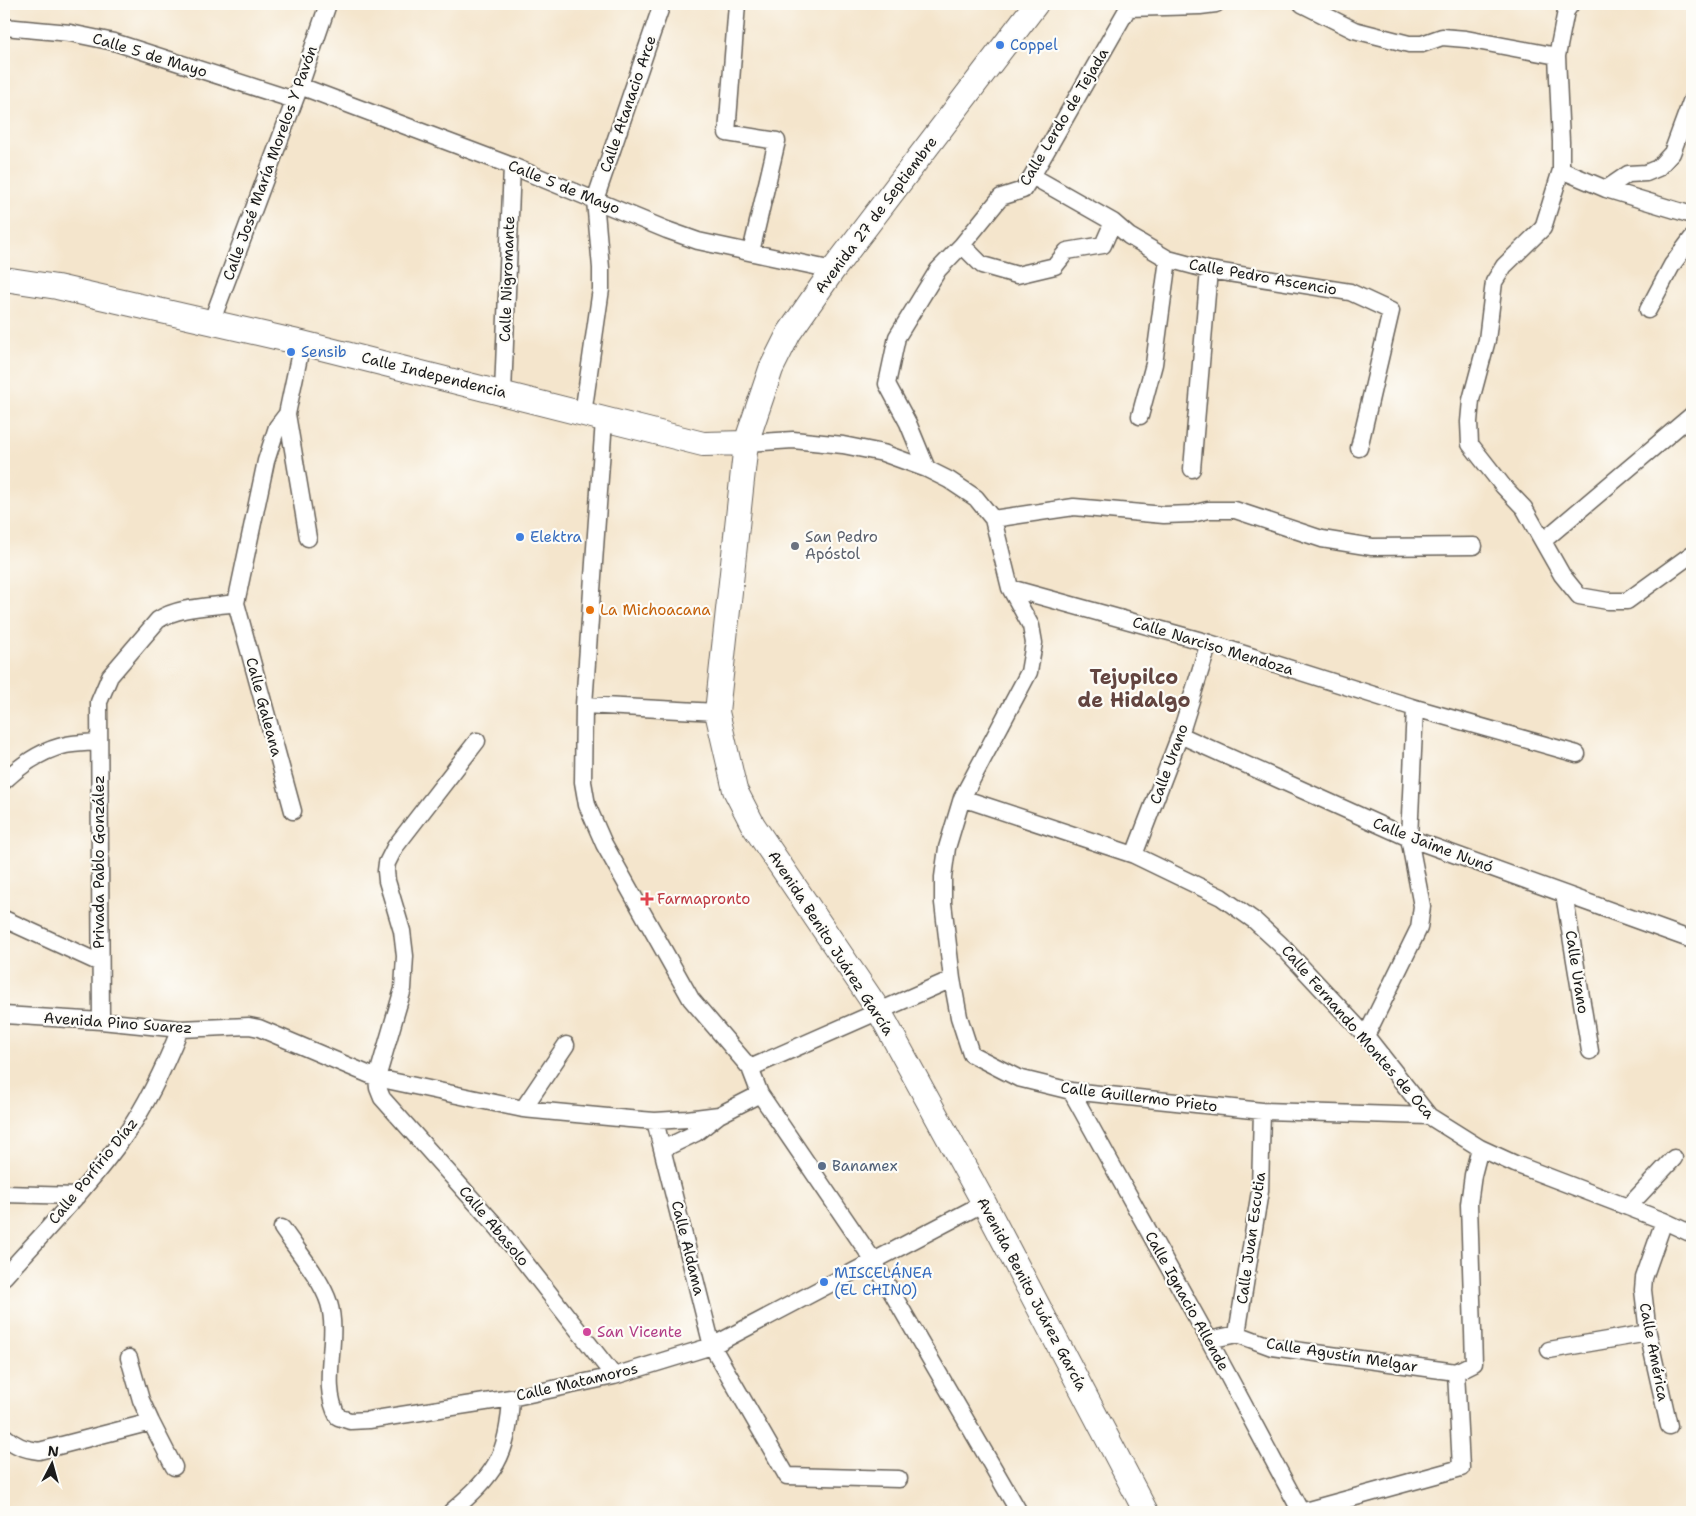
<svg xmlns="http://www.w3.org/2000/svg" width="1696" height="1516" font-family="'Shantell Sans',sans-serif">
	<style>
		.lines { fill: none; stroke-linecap: round; stroke-linejoin: round }
		.street-casing { stroke: #68625a; stroke-width: 19 }
		.secondary-casing { stroke: #68625a; stroke-width: 26 }
		.street { stroke: #fff; stroke-width: 16 }
		.secondary { stroke: #fff; stroke-width: 24 }
		.shop-dot { fill: #3f7fe0; stroke: #fdfcf7; stroke-width: 2 }
		.worship-dot { fill: #6b7280; stroke: #fdfcf7; stroke-width: 2 }
		.food-dot { fill: #e8710a; stroke: #fdfcf7; stroke-width: 2 }
		.health-dot { fill: #e0444e; stroke: #fdfcf7; stroke-width: 2 }
		.service-dot { fill: #5c6f8a; stroke: #fdfcf7; stroke-width: 2 }
		.hotel-dot { fill: #d1479c; stroke: #fdfcf7; stroke-width: 2 }
		.labels { text-anchor: middle; stroke-width: 4.5; stroke-linejoin: round; paint-order: stroke }
		.shop-label { font-size: 15px; fill: #366cbe; stroke: #fdfcf7; text-anchor: start }
		.street-label { font-size: 15px; fill: #1c1c1c; stroke: #fdfcf7 }
		.worship-label { font-size: 15px; fill: #5b616d; stroke: #fdfcf7; text-anchor: start }
		.food-label { font-size: 15px; fill: #c56008; stroke: #fdfcf7; text-anchor: start }
		.health-label { font-size: 15px; fill: #be3a42; stroke: #fdfcf7; text-anchor: start }
		.service-label { font-size: 15px; fill: #4e5e75; stroke: #fdfcf7; text-anchor: start }
		.hotel-label { font-size: 15px; fill: #b23c85; stroke: #fdfcf7; text-anchor: start }
		.district-label { font-size: 20px; font-weight: bold; fill: #634540; stroke: #fdfcf7 }
	</style>
	<rect width="100%" height="100%" fill="#fdfcf7"/>
	<filter id="ink" filterUnits="userSpaceOnUse"><feTurbulence type="fractalNoise" baseFrequency=".02" numOctaves="2"/><feDisplacementMap in="SourceGraphic" scale="10" xChannelSelector="R" yChannelSelector="G"/><feConvolveMatrix kernelMatrix="1 2 1 2 8 2 1 2 1" color-interpolation-filters="sRGB"/></filter>
	<filter id="wash" filterUnits="userSpaceOnUse"><feTurbulence type="fractalNoise" baseFrequency=".0096" numOctaves="4" result="noise"/><feDisplacementMap in="SourceGraphic" scale="20" xChannelSelector="R" yChannelSelector="G"/><feGaussianBlur stdDeviation="1.12" result="paint"/><feColorMatrix in="noise" values="0 0 0 0 0 0 0 0 0 0 0 0 0 0 0 0 0 1.4 0 .05"/><feComposite in="paint" operator="in"/></filter>
	<g filter="url(#wash)">
		<rect width="100%" height="100%" fill="#f4e5cc"/>
	</g>
	<g filter="url(#ink)">
		<g class="lines">
			<g class="street-casing">
				<path id="street" d="M737,4L727,133L777,141L751,252
					M1302,4L1354,30L1409,44H1422L1442,37L1466,39L1557,56
					M1571,4L1566,11L1557,56L1561,142V170L1543,228L1504,266L1494,282L1487,340L1471,400L1469,422L1470,444L1503,486L1524,508L1562,575L1579,596L1608,601H1627L1692,554
					M4,27L70,33L114,42L294,100
					M300,86L512,166L667,230L698,241L833,270
					M1561,170L1606,189L1692,215
					M1032,176L1113,222L1129,236L1168,259L1209,270L1350,292L1391,311L1359,448
					M1606,189L1628,174L1646,173L1658,168L1672,153L1692,99
					M962,245L982,265L1017,275L1055,266L1067,251L1103,245L1113,222
					M1648,310L1672,265L1692,238
					M211,323L300,86L328,4
					M503,393L512,166
					M287,414L308,538
					M583,414L601,289V268L595,200L662,4
					M1140,416L1154,364L1168,259
					M604,420L584,705L583,782L587,805L604,844L691,999L750,1068L760,1094L873,1260L1019,1512
					M746,443L793,440L843,445L883,453L927,469L949,480L976,498L993,519L1010,588L1031,626L1034,643L1029,672L962,798L947,848L943,877V903L952,979L959,1017L971,1054L1018,1078L1071,1091L1262,1111L1429,1116
					M927,469L908,423L887,384L897,337L938,270L962,245L1001,197L1023,190L1032,176L1128,8L1200,6L1216,4
					M1192,469L1209,270
					M993,519L1074,507L1164,515L1192,514L1208,510H1235L1322,539L1372,547L1474,546
					M1543,541L1692,415
					M1010,588L1209,643L1415,708L1577,754
					M584,705L717,712
					M1180,735L1409,838L1692,940
					M477,741L395,847L387,863L386,871L387,881L402,931L405,956L403,989L377,1078L378,1088L382,1098L498,1228L614,1376
					M4,781C21,765 42,750 66,745C76,743 87,743 98,742
					M962,798L1134,855L1221,897L1255,921L1280,944L1366,1036L1429,1116L1480,1148L1515,1164L1664,1221L1692,1234
					M293,811L236,603L266,461L277,427L287,414L302,343
					M1134,855L1180,735L1209,643
					M1564,894L1590,1051
					M4,919L100,963
					M4,1015L101,1021L180,1029L249,1026L259,1028L377,1078L523,1109L629,1119L655,1121L687,1119L719,1115L760,1094
					M101,1021L99,702L110,676L158,620C179,606 211,607 236,603
					M1366,1036L1419,928L1422,906L1409,838L1415,708
					M750,1068L952,979
					M1071,1091L1209,1340L1301,1512
					M523,1109L566,1045
					M655,1121L712,1346L787,1476L899,1479
					M663,1149L696,1133L719,1115
					M4,1194L77,1196
					M1628,1207L1674,1158
					M1664,1221L1644,1278L1643,1290L1648,1333L1669,1426
					M282,1228C296,1249 322,1280 329,1303C340,1340 319,1383 338,1417L350,1421L369,1420L511,1398L614,1376L712,1346L984,1203
					M4,1277C45,1231 90,1185 126,1134C149,1101 165,1066 180,1029
					M1237,1334L1260,1191L1262,1111
					M1209,1340L1237,1334L1272,1347L1456,1372L1474,1363L1469,1204L1473,1175L1480,1148
					M1549,1350L1648,1333
					M129,1358L141,1400L151,1422L174,1467
					M4,1436C15,1446 24,1449 39,1451L151,1422
					M451,1512C495,1474 508,1457 511,1398
					M1301,1512L1461,1468L1456,1372"/>
			</g>
			<g class="secondary-casing">
				<path id="secondary" d="M1036,4L833,270L789,333L771,369L746,443L717,712L735,790L753,825L879,1011L984,1203L1146,1512
					M4,279L57,287L302,343L703,444L746,443"/>
			</g>
			<use href="#street" class="street"/>
			<use href="#secondary" class="secondary"/>
		</g>
	</g>
	<g class="shop-dot">
		<circle cx="1000" cy="45" r="5"/>
		<circle cx="291" cy="352" r="5"/>
		<circle cx="520" cy="537" r="5"/>
		<circle cx="824" cy="1282" r="5"/>
	</g>
	<circle class="worship-dot" cx="795" cy="546" r="5"/>
	<circle class="food-dot" cx="590" cy="610" r="5"/>
	<path class="health-dot" d="M644.5 891.5h5v5h5v5h-5v5h-5v-5h-5v-5h5z"/>
	<circle class="service-dot" cx="822" cy="1166" r="5"/>
	<circle class="hotel-dot" cx="587" cy="1332" r="5"/>
	<g class="labels">
		<g class="shop-label">
			<text x="1010" y="50">Coppel</text>
			<text x="301" y="357">Sensib</text>
			<text x="530" y="542">Elektra</text>
			<text x="834" y="1278">MISCELÁNEA<tspan x="834" dy="17">(EL CHINO)</tspan></text>
		</g>
		<g class="street-label">
			<text transform="translate(150 55) rotate(17)" y="5">Calle 5 de Mayo</text>
			<text transform="translate(628 104) rotate(-71)" y="5">Calle Atanacio Arce</text>
			<text transform="translate(1064 117) rotate(-59)" y="5">Calle Lerdo de Tejada</text>
			<text transform="translate(270 163) rotate(-70)" y="5">Calle José María Morelos Y Pavón</text>
			<text transform="translate(564 187) rotate(22)" y="5">Calle 5 de Mayo</text>
			<text transform="translate(876 215) rotate(-53)" y="5">Avenida 27 de Septiembre</text>
			<text transform="translate(1263 277) rotate(10)" y="5">Calle Pedro Ascencio</text>
			<text transform="translate(507 279) rotate(-88)" y="5">Calle Nigromante</text>
			<text transform="translate(434 375) rotate(14)" y="5">Calle Independencia</text>
			<text transform="translate(1213 646) rotate(17)" y="5">Calle Narciso Mendoza</text>
			<text transform="translate(264 707) rotate(75)" y="5">Calle Galeana</text>
			<text transform="translate(1169 764) rotate(-70)" y="5">Calle Urano</text>
			<text transform="translate(1433 845) rotate(21)" y="5">Calle Jaime Nunó</text>
			<text transform="translate(99 862) rotate(-90)" y="5">Privada Pablo González</text>
			<text transform="translate(831 943) rotate(57)" y="5">Avenida Benito Juárez García</text>
			<text transform="translate(1577 972) rotate(81)" y="5">Calle Urano</text>
			<text transform="translate(118 1023) rotate(4)" y="5">Avenida Pino Suarez</text>
			<text transform="translate(1358 1032) rotate(49)" y="5">Calle Fernando Montes de Oca</text>
			<text transform="translate(1139 1097) rotate(7)" y="5">Calle Guillermo Prieto</text>
			<text transform="translate(93 1171) rotate(-51)" y="5">Calle Porfirio Díaz</text>
			<text transform="translate(494 1226) rotate(50)" y="5">Calle Abasolo</text>
			<text transform="translate(1251 1238) rotate(-82)" y="5">Calle Juan Escutia</text>
			<text transform="translate(688 1248) rotate(76)" y="5">Calle Aldama</text>
			<text transform="translate(1032 1294) rotate(62)" y="5">Avenida Benito Juárez García</text>
			<text transform="translate(1187 1301) rotate(61)" y="5">Calle Ignacio Allende</text>
			<text transform="translate(1654 1352) rotate(79)" y="5">Calle América</text>
			<text transform="translate(1342 1355) rotate(9)" y="5">Calle Agustín Melgar</text>
			<text transform="translate(577 1382) rotate(-13)" y="5">Calle Matamoros</text>
		</g>
		<g class="worship-label">
			<text x="805" y="542">San Pedro<tspan x="805" dy="17">Apóstol</tspan></text>
		</g>
		<g class="food-label">
			<text x="600" y="615">La Michoacana</text>
		</g>
		<g class="health-label">
			<text x="657" y="904">Farmapronto</text>
		</g>
		<g class="service-label">
			<text x="832" y="1171">Banamex</text>
		</g>
		<g class="hotel-label">
			<text x="597" y="1337">San Vicente</text>
		</g>
		<g class="district-label">
			<text x="1134" y="684">Tejupilco<tspan x="1134" dy="23">de Hidalgo</tspan></text>
		</g>
	</g>
	<rect width="1696" height="1516" fill="none" stroke="#fdfcf7" stroke-width="20"/>
	<g transform="translate(52 1464) rotate(6)" stroke="#fdfcf7" stroke-width="4" paint-order="stroke">
	<path d="M0-4L9 19L0 12L-9 19Z" fill="#1c1c1c"/>
	<text y="-8" font-size="14" font-weight="bold" text-anchor="middle" fill="#1c1c1c">N</text>
	</g>
</svg>
